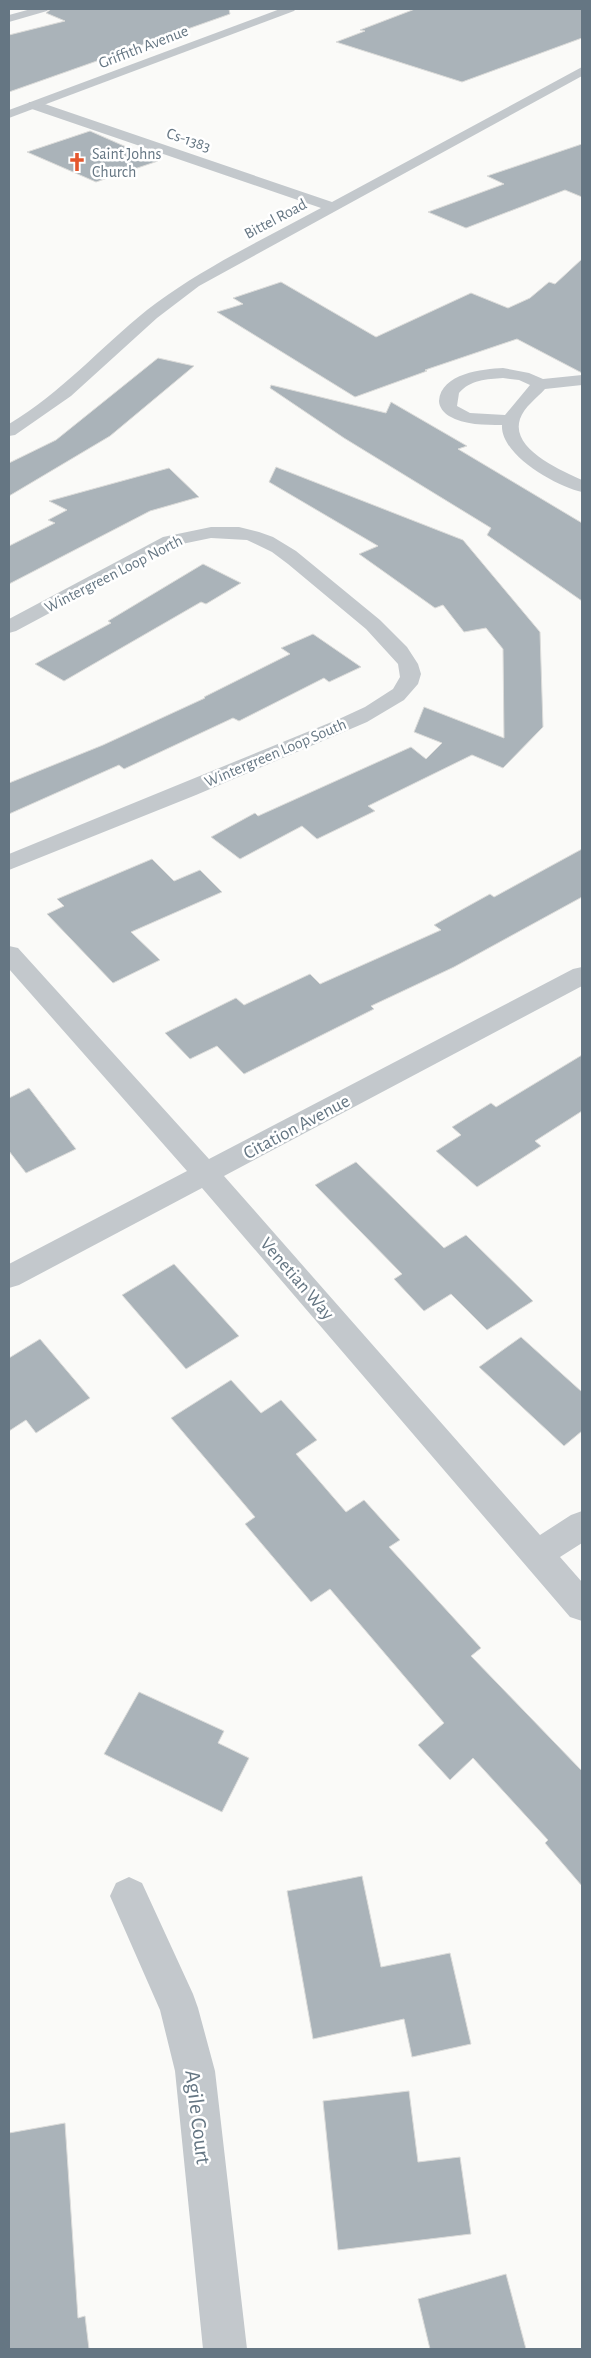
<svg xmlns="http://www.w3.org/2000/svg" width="591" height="2358" font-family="'Alegreya Sans',sans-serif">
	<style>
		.building { fill: #aab3b9; stroke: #dcdcda }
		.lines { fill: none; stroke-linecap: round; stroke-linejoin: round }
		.minor { fill: #c3c8cc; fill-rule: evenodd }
		.tertiary { fill: #c3c8cc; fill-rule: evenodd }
		.labels { text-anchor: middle; stroke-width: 5; stroke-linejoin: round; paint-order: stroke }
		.far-street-label { font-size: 16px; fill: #657683; stroke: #fff }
		.far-poi-label { font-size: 16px; fill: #657683; stroke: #fff; text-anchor: start }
		.street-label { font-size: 19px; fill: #657683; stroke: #fff }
		.near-street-label { font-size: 22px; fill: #657683; stroke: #fff }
	</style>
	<rect width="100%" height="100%" fill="#fafaf8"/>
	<path class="building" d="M51,9H229L230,14L9,92V35L65,21L46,13Z
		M415,9H582V38L462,82L336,42L365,31L360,30Z
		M90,131L158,161L96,182L27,152Z
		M582,144V197L565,190L466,228L428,212L504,184L487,176Z
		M582,259V373L517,339L425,370L427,371L355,397L217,312L243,304L233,298L281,282L376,337L471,293L508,308L530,298L549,282L555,284Z
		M158,358L194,366L110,436L9,496V463L56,440Z
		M271,385L386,413L391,402L467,446L458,449L582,523V601L487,535L491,528L344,438L270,388Z
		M276,467L463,540L540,632L543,727L503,768L472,755L368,806L375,811L317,839L302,826L240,859L211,837L255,813L258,816L411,747L426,759L442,743L414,732L424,707L504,738L503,649L486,628L464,632L443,605L435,608L359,554L378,546L269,482Z
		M169,468L199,497L150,511L9,584V546L55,523L48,520L67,510L49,501Z
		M203,564L241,583L206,604L201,602L64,681L35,664L111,623L108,621Z
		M313,634L361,667L329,682L324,678L239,721L233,718L124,769L119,765L9,814V783L103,745L205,698L204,697L290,654L281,648Z
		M582,849V897L454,967L371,1006L374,1009L244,1074L217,1046L190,1059L165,1033L236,998L244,1005L310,974L320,984L441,930L434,925L490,894L494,897Z
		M152,859L174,881L200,870L222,892L131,932L160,960L113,983L47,914L64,906L57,899Z
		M582,1055V1111L535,1141L541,1146L477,1187L436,1151L461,1135L452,1127L491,1103L496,1107Z
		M29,1088L76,1149L26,1173L9,1151V1098Z
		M356,1162L444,1248L466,1235L533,1301L487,1330L451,1294L424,1311L394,1279L402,1274L315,1185Z
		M174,1264L239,1336L186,1369L122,1295Z
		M521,1337L582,1392V1431L564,1446L479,1367Z
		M40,1339L90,1398L36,1433L26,1420L9,1431V1358Z
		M231,1380L261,1413L281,1400L317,1440L296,1454L346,1512L364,1500L400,1540L389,1547L481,1648L471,1656L582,1771V1886L545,1843L548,1840L473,1758L450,1780L418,1745L444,1723L330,1589L311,1602L245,1524L255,1517L171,1418Z
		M139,1692L224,1731L218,1743L249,1758L222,1812L104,1754Z
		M362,1876L381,1967L450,1953L471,2044L412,2057L404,2019L313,2039L287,1891Z
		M409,2091L418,2162L460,2157L471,2234L338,2250L323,2101Z
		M65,2123L78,2318L85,2316L89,2349H9V2133Z
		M506,2274L526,2349H430L418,2299Z"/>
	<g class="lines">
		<path class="minor" d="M31,9H49L47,11L9,22V15Z
			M582,67V76L199,286L157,318L71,396L15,435L9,436V424C61,393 100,348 147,310C200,269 262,240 321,208L29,108L28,105L29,102H39L332,202Z
			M503,368L529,373L543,379L582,375V385L545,389C537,398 524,407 520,419C510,449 561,470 582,480V492C557,487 500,455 502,425C485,425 464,425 449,416C444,413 439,407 439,401C441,373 483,369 503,368ZM503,378L519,380L530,385L505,415L470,413L457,406L459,393C470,380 487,379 503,378Z
			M211,527H239L259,532L273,537L296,551L380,620L407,647L418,664L421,674L418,684L404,700L367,722L196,795L9,870V854L339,719L365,707L393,689L400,677L398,664L366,629L288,564L272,552L247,540L211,538L177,545L16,631L9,633V619L163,537Z
			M9,946L18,948L209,1159L573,969L582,967V986L224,1176L540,1535L571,1515L582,1511V1543L560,1557L582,1582V1621L570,1617L202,1188L19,1285L9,1288V1264L187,1171L9,969Z
			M129,1877L142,1883L193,1994L198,2008L215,2071L247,2349H203L175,2071L160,2010L110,1896L116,1883Z"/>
		<path class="tertiary" d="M280,9H296L294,11L9,118V110Z"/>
	</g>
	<defs>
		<g id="church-bare" transform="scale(1.5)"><path d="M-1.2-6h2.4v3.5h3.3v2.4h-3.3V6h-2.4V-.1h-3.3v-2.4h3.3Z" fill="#e4572e" stroke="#fff" stroke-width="2.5" paint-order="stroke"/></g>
	</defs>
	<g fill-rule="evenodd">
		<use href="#church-bare" x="77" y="162"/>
	</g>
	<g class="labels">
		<g class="far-street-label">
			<text transform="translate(143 46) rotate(-21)" y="6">Griffith Avenue</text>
			<text transform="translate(189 139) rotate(19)" y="6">Cs-1383</text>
			<text transform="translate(275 218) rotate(-28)" y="6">Bittel Road</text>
			<text transform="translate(113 573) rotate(-27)" y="6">Wintergreen Loop North</text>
			<text transform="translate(275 752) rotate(-23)" y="6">Wintergreen Loop South</text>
		</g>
		<g class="far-poi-label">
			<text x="92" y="159">Saint Johns<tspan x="92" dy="18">Church</tspan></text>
		</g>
		<g class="street-label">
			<text transform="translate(296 1126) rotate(-28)" y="7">Citation Avenue</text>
			<text transform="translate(298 1278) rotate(49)" y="7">Venetian Way</text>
		</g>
		<g class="near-street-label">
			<text transform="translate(199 2117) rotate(83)" y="8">Agile Court</text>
		</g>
	</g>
	<rect width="591" height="2358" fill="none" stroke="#657683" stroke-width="20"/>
</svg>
